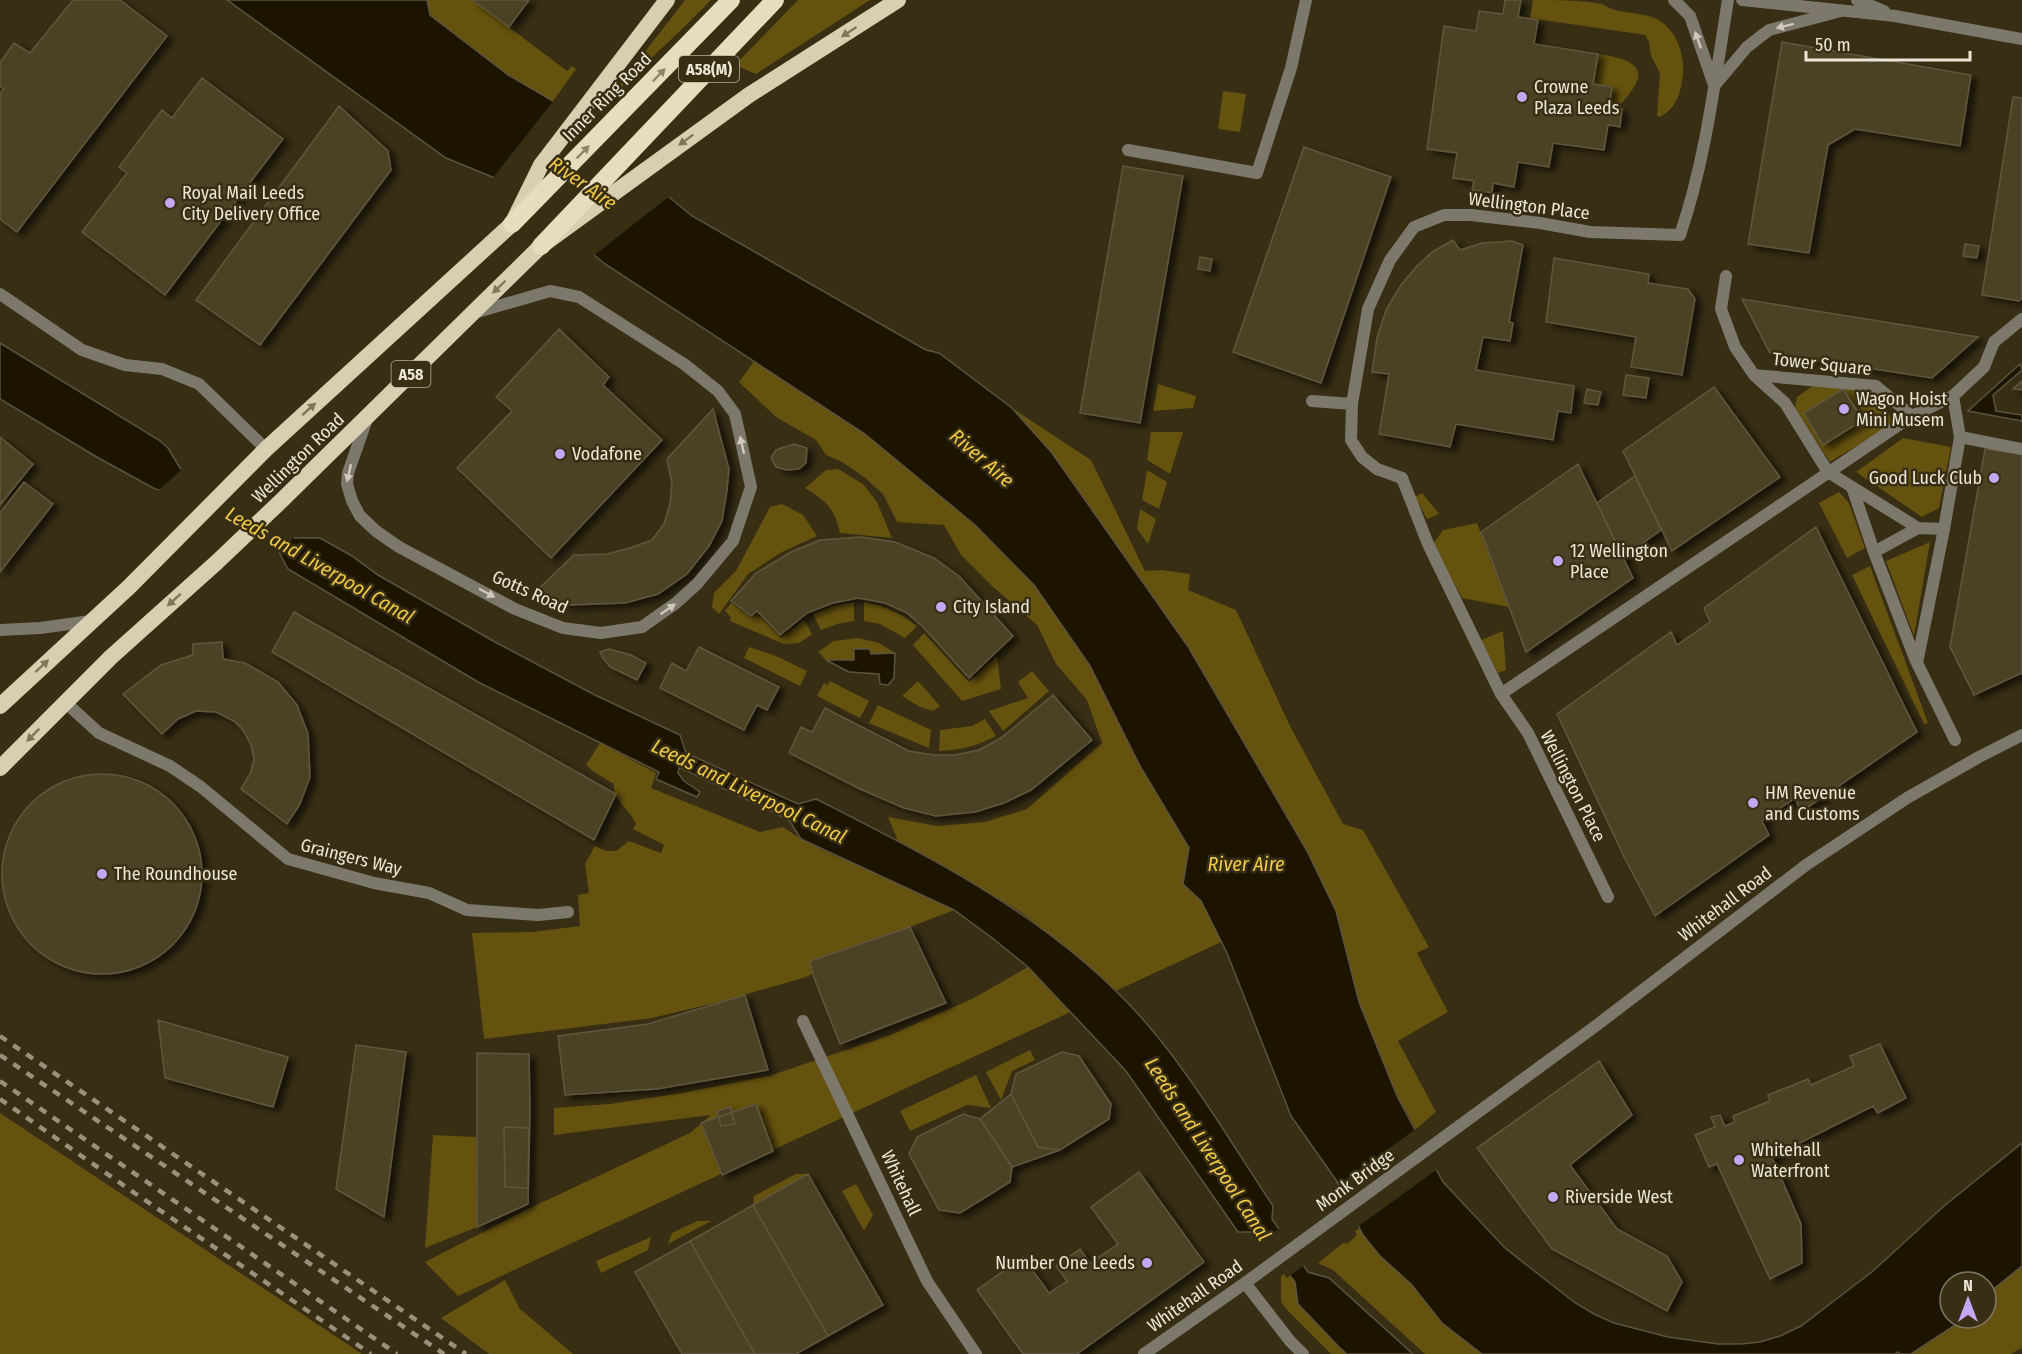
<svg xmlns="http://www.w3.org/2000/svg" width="2022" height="1354" font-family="'Fira Sans Condensed',sans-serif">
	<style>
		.green { fill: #65520e; fill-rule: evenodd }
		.water { fill: #1d1400; stroke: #5b5340; stroke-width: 1.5 }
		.pier { fill: #372e14 }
		.building { fill: #4c4328; stroke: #60573c; stroke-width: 1.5; filter: url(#shadow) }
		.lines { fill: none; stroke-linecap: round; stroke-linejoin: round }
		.pedestrian { stroke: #7c786b; stroke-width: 12 }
		.minor { stroke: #7c786b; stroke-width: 12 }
		.tertiary { stroke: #7c786b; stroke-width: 12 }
		.trunk { stroke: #d8ceb2; stroke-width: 16 }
		.motorway { stroke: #e7ddbe; stroke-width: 18 }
		.rail { stroke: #98917d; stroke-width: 4.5; stroke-dasharray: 8 8; stroke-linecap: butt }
		.oneway { fill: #cfcabb }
		.oneway2 { fill: #7f765b }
		.oneway3 { fill: #8f8669 }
		.poi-dot { fill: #c5a7f1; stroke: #372e14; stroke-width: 2 }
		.labels { text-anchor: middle; stroke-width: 5; stroke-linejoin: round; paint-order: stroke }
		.shield { fill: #372e14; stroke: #b5af9c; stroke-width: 1.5 }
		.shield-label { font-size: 16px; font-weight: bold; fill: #ebe6d6 }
		.poi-label { font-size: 18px; fill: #ebe6d6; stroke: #372e14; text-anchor: start }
		.street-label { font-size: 18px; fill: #ebe6d6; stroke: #372e14 }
		.water-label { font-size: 20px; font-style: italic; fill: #f0ca45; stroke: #372e14 }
	</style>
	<defs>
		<filter id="shadow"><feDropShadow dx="6" dy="4" stdDeviation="3" flood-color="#0009"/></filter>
	</defs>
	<rect width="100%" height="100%" fill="#372e14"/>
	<path class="green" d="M427,0H473L567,71L572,66L576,69L553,101L508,75L466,43L430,15Z
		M685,0H711C680,33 647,60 616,93L614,92Z
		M798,0H870L756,74L735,65Z
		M1533,0C1555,0 1581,0 1602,4C1607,6 1610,9 1615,10C1627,13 1640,13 1652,17C1674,25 1685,51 1683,74C1681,92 1677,108 1660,117L1657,116L1660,73L1651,56L1649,42L1645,35L1530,18Z
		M1598,54C1644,61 1651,73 1617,108L1609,107L1612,87L1593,84Z
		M1223,91L1246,94L1240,132L1218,129Z
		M755,360L865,434L975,521L1301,841L1189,648L1052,453L1012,408L1091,460L1145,571L1162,570L1190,574L1188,590L1236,610L1290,726L1343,824L1363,830L1429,947L1417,953L1448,1012L1398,1041L1436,1112L1416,1129C1393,1090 1374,1046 1360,1003C1347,967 1345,926 1327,893L458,1296L425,1262L530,1208L690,1133L711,1115L554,1135V1108L610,1104L682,1093L769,1076L888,1036L972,999L1028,967L1068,949L1021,912L898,841L888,817L937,826L985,822L1027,809L1102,743L1087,700L1056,664L1037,625L991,585L961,555L944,525L897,522L883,494L864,477L842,462L826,455L816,440L776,417L739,382Z
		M1158,384L1196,396L1193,408L1153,411Z
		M1815,384L1874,391L1894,423L1830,462L1795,408L1797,397ZM1843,389L1863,420L1823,444L1804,413Z
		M1151,432H1183L1170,474L1147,460Z
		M1903,438L1951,447L1939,508L1922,517L1856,472Z
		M838,469L863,484L877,502L892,538L840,533C834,507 827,502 805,488L826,470Z
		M1147,470L1167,482L1159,509L1142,500Z
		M1839,492L1849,503L1865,548L1847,558L1819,503Z
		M1422,493L1439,514L1427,519L1415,497Z
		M782,504L803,515L817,536L782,552L748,574L719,614L712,607L714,593L736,571L770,507Z
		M1140,509L1156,519L1148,544L1137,529Z
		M1477,523L1509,607L1462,598L1433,544L1443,530Z
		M1930,542L1914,636L1886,561Z
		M1870,566L1928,723L1924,724L1852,575Z
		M854,602V621L837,624L821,630L813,614L833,606Z
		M864,602C885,606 900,613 917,626L905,638L880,624L864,621Z
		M731,603L751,618L757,614L781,638L804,620L812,634L799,643L784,644L730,621L731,617L725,611Z
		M1503,631L1506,670L1498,673L1481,640Z
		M924,633L969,682L997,656L1001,689L962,701L913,645Z
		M858,638L879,643L895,653L870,654V650H854V660H826L818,652L834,641Z
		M749,647L776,656L807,671L800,686L744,658Z
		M1032,671L1049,691L1003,731L989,711L1028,698L1018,682Z
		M830,681L869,701L860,718L817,696L824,683L828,685Z
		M918,681L940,706L933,711L920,707L902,696Z
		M878,705L931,730L929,748L869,723Z
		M985,719L996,736C977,746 960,750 939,751L940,730L972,726Z
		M600,743L656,773L651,788L760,832L783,827L801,839L835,856L926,891L954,910L910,927L806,977L719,1002L652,1018L484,1039L472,933L532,932L580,926L578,895L589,893L585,864L595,846L606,851H616L629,841L661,853L664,845L633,829L636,824C630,809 612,800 614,784L594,772L586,765Z
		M1030,1050L1035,1060L1012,1071L1001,1100L986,1072Z
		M976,1075L991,1108L967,1105L910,1131L900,1111Z
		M0,1113L362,1354H0Z
		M433,1135L476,1137L477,1227L425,1248Z
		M796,1174H808L753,1205L754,1196Z
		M856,1184L873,1215L864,1231L842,1191Z
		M697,1221H711L668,1244L672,1233Z
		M1360,1228L1380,1256L1411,1284L1442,1323L1482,1354H1425L1333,1270L1318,1263L1343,1243L1347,1244L1357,1235L1355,1231Z
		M651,1237L648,1250L601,1273L596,1261Z
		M2022,1266V1348L2010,1354H1911L1966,1318H1986V1295Z
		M1287,1272L1295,1282L1298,1304L1347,1354H1331L1288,1311L1281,1302V1276Z
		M505,1280L520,1309L573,1354H489L441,1318Z"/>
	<path class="water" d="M227,0H427L430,15L508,75L553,101L692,216L926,350L939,353L1012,408L1052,453L1189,648L1307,851L1336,911L1359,1002L1397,1096L1443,1182L1505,1248L1574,1302L1594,1314L1614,1323L1668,1337L1718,1344H1741L1760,1342L1780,1336L1801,1326L1873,1271L1944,1206L2022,1143V1266L1986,1295V1282H1950V1318H1966L1911,1354H1900L1898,1352L1895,1354H1482L1442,1323L1411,1284L1380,1256L1363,1235L1336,1180L1291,1116L1227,953L1201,901L1183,884L1189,848L1140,766L1090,666L1034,585L975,525L865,434L605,264L507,183L446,158Z
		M0,343L159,440L168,448L180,468L295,538H320L352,556L378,575L495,642L595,695L680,735L686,753L798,804L816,799C940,862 1068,926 1157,1036C1200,1089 1235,1149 1273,1206L1272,1219L1308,1272L1329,1278L1413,1354H1347L1340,1348L1298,1304L1295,1282L1256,1232H1238L1126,1071L1028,967L991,937L954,910L801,839L789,820L679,767L678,773L684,781L700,792L697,797L656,779L659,772L478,682L288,569L278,550L171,493L155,489L95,456L0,399Z
		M2020,364L2022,370L1993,395L1996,411L2022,415V421L1968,411Z
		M854,649H870L871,654L895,653L894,678L888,685L880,684L879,674L849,672L826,660H854Z"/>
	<path class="pier" d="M555,99L671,195L592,257L505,186L491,180Z
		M184,467L296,535H297L276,553L170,496L156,493Z
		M1417,1128L1439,1168L1356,1228L1336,1187Z
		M1281,1227L1306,1264L1287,1278L1260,1242Z"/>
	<path class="building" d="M73,0H120L167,36L17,232L0,219V94L4,89L0,86V63L14,43L30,53Z
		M473,0H529L509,27Z
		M1505,0H1521L1518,17L1538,20L1534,44L1598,54L1593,84L1612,87L1609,107L1622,109L1620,127L1608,125L1604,150L1553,143L1549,167L1518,162L1514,187L1493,183L1492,193L1472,190L1474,181L1453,178L1457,153L1427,149L1444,26L1476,31L1479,11L1503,14Z
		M1782,42L1971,75L1960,146L1855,129L1828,145L1809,253L1748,244Z
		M202,78L283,139L165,295L82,232L127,173L119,167L162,110L172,118Z
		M2013,97L2022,98V298L2019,301L1982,295Z
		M339,106L388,151L391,170L260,345L196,300Z
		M1304,147L1391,177L1321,383L1233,352Z
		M1123,166L1183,176L1140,423L1080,413Z
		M1453,240L1460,250L1482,243L1512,241L1523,245L1509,322L1513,323L1510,341L1483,337L1476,370L1574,386L1571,413L1558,411L1553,440L1456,424L1450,447L1379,434L1389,374L1372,372L1377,338L1386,310L1401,285L1416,267L1432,252Z
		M1965,244L1979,246L1977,258L1963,256Z
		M1200,257L1212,259L1210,271L1198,269Z
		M1554,258L1649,274L1648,283L1688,289L1695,299L1682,375L1631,367L1636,337L1546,322Z
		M1742,299L1978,337L1932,378L1770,353Z
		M559,329L609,377L603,385L662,440L551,558L457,468L512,411L496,397Z
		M1626,375L1649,378L1646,398L1623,395Z
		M2022,381V390L2013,389Z
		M1714,387L1780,477L1672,551L1623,451Z
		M1587,389L1601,392L1598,405L1584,403Z
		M1843,389L1863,420L1823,445L1804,413Z
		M713,409L729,469L727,490L722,521L709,546L687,574L658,594L625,603L570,605L532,595L574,555L607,554L630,548L652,540L664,524L670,504L672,484L667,459Z
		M0,437L33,464L0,505Z
		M794,444L807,448L806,463L799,469L786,470L776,467L771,458L776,450Z
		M1985,449L2022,454V673L1974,695L1950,647Z
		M1578,464L1633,578L1526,652L1481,532Z
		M1635,476L1661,530L1623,557L1597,503Z
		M24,482L53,504L0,572V513Z
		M1816,527L1917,732L1801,812L1795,798L1762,821L1769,835L1655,916L1624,857L1557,714L1671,632L1677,645L1710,622L1704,608Z
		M861,537L895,542L934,558L959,576L1013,636L969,678L923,627L907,613L885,603L858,598L833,603L807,613L780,635L757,611L751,616L731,601L756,573L791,552L820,540Z
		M294,612L616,794L594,840L272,652Z
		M222,642L223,659L245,663L278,682L297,705L308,734L310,777L300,804L287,824L241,789L251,772L254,759L251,745L243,730L234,721L216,712L196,711L178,719L162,734L123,694L161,665L193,655V644Z
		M699,647L779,687L767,710L757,705L744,730L660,688L672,663L686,671Z
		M609,649L631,655L646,663L637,680L610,667L603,658L600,652Z
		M1053,695L1092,740L1031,790L1004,803L975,812L936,816L904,808L860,789L789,753L801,727L812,732L825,708L909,751L934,755H955L979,750L1001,738Z
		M2 874a100 100 0 1 1 200 0a100 100 0 1 1-200 0Z
		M910,927L946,1003L840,1044L813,975L810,961Z
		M745,995L768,1070L657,1089L565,1095L558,1036L648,1024Z
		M158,1020L288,1057L273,1107L165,1078Z
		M1880,1044L1906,1098L1878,1113L1873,1106L1772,1157L1801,1224L1802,1263L1770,1279L1717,1164L1709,1167L1695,1135L1715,1127L1711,1117L1720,1115L1725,1126L1735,1122L1733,1116L1770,1101L1768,1095L1808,1079L1811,1085L1854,1066L1850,1056Z
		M356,1045L406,1052L384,1217L336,1189Z
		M1062,1052L1079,1056L1111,1104L1109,1119L1060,1150L1038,1147L1011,1094L1016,1074Z
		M477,1053L529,1054L530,1109L528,1204L477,1227Z
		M1599,1061L1632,1115L1570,1165L1617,1229L1667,1256L1682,1282L1667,1311L1552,1249L1477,1148Z
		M1011,1094L1038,1147L1060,1150L1012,1167L980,1119Z
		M756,1104L773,1151L722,1175L701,1123Z
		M730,1107L735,1124L721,1126L717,1111Z
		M963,1114L980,1119L1012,1167L1010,1182L960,1213L939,1210L909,1154L917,1137Z
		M504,1127L529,1128L528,1188L505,1187Z
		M1139,1172L1204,1262L1077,1354H1023L977,1290L1023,1257L1049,1293L1067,1281L1056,1266L1080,1249L1090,1263L1118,1244L1091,1207Z
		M808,1174L883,1305L828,1336L753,1205Z
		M753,1205L828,1336L796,1354H755L690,1241Z
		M690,1241L755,1354H682L635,1272Z"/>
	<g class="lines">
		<path class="pedestrian" d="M1726,276L1721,309L1735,347L1754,375L1785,403L1828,472L1918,528L1944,529L1917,663L1955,740
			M1754,375L1876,386L1912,416
			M1960,437L2022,449
			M1402,478L1428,544L1501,694L1528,733L1608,897
			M1852,487L1874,552L1916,661
			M1944,529L1960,437L1953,396
			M1874,552L1918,528
			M1501,694L1912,416L1953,396L1984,367L1994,342L2022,319"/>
		<path class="minor" d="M1674,0L1690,16L1714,85
			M1715,85L1747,47L1769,30L1841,11
			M1128,150L1257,173L1291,68L1306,0
			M0,294L82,350L125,365L162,369L199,384L266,449
			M1312,401L1352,404
			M367,419L348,473L347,484L352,501L360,516L376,531L399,547L515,609L563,628L601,633L642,627L676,603L697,584L733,541L751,487L735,414L718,391L684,364L579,297L550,291L474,313
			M1402,478L1377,469L1362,457L1351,440L1352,404L1368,309L1390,260L1414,227L1444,215H1471L1540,223L1590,232L1680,235C1706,159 1715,79 1728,0
			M0,630L40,628L91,621
			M65,702L99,733L170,766L201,787L288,859L374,883L429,893L467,910L538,915L568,912
			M803,1021L927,1281L976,1354"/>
		<path class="tertiary" d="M1742,0L1895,16L2022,39
			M1857,0L1884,11
			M1245,1283L1290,1341L1303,1354
			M1144,1354L1245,1283L1597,1025L1806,865L1907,798L1979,757L2022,735"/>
		<path class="trunk" d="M0,706L129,587L266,449L512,224L541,165L667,0
			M0,768L111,657L217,562L280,502L541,246L749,95L898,0"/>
		<path class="motorway" d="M512,224L731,0
			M541,246L775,0"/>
		<path class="rail" d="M0,1036L466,1354
			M0,1055L444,1354
			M0,1081L397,1354
			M0,1099L136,1194L371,1354"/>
	</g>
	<defs><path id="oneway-solid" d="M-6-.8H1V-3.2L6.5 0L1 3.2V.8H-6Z" transform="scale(1.5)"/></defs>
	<g class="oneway">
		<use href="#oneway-solid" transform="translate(1785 26) rotate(166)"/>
		<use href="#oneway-solid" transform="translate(1698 40) rotate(-110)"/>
		<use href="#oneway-solid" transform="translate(742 445) rotate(-103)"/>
		<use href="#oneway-solid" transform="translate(349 473) rotate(103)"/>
		<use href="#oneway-solid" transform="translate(487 593) rotate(28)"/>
		<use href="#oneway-solid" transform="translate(668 609) rotate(-35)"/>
	</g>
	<g class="oneway2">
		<use href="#oneway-solid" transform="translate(849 32) rotate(147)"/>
		<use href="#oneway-solid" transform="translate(686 140) rotate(143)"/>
		<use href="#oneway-solid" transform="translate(499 287) rotate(136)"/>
		<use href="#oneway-solid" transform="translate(309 409) rotate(-42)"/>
		<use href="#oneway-solid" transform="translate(174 600) rotate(138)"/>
		<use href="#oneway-solid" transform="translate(42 666) rotate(-43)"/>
		<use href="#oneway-solid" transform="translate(33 735) rotate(135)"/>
	</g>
	<g class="oneway3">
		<use href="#oneway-solid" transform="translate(659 75) rotate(-46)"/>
		<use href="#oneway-solid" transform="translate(583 152) rotate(-45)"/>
	</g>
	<g class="poi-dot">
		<circle cx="1522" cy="97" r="6"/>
		<circle cx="170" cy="203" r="6"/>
		<circle cx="1844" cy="409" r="6"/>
		<circle cx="560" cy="454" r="6"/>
		<circle cx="1994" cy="478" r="6"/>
		<circle cx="1558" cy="561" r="6"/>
		<circle cx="941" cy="607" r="6"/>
		<circle cx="1753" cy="803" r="6"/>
		<circle cx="102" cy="874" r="6"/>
		<circle cx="1739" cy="1160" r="6"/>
		<circle cx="1553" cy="1197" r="6"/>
		<circle cx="1147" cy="1263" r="6"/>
	</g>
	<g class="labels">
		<g class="shield">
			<rect x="679" y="56" width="60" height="26" rx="4.5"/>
			<rect x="391.5" y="361" width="39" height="26" rx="4.5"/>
		</g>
		<g class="shield-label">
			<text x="709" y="75">A58(M)</text>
			<text x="411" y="380">A58</text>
		</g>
		<g class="poi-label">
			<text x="1534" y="93">Crowne<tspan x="1534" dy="21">Plaza Leeds</tspan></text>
			<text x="182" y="199">Royal Mail Leeds<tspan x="182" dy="21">City Delivery Office</tspan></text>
			<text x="1856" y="405">Wagon Hoist<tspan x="1856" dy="21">Mini Musem</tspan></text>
			<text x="572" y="460">Vodafone</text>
			<text x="1982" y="484" text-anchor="end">Good Luck Club</text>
			<text x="1570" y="557">12 Wellington<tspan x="1570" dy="21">Place</tspan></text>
			<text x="953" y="613">City Island</text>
			<text x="1765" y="799">HM Revenue<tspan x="1765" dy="21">and Customs</tspan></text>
			<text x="114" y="880">The Roundhouse</text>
			<text x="1751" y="1156">Whitehall<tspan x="1751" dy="21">Waterfront</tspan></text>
			<text x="1565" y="1203">Riverside West</text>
			<text x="1135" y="1269" text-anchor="end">Number One Leeds</text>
		</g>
		<g class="street-label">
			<text transform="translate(607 97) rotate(-45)" y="6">Inner Ring Road</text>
			<text transform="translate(1529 206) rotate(7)" y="6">Wellington Place</text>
			<text transform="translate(1822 364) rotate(6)" y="6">Tower Square</text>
			<text transform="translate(298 458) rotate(-44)" y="6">Wellington Road</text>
			<text transform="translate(530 592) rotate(24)" y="6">Gotts Road</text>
			<text transform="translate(1573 786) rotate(63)" y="6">Wellington Place</text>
			<text transform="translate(351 857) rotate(14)" y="6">Graingers Way</text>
			<text transform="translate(1725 904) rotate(-37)" y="6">Whitehall Road</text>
			<text transform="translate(1355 1180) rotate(-36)" y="6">Monk Bridge</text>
			<text transform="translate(901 1183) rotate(65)" y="6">Whitehall</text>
			<text transform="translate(1195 1296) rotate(-35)" y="6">Whitehall Road</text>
		</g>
		<g class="water-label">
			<text transform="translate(583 183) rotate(35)" y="7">River Aire</text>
			<text transform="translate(982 458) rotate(41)" y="7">River Aire</text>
			<text transform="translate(320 565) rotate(30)" y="7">Leeds and Liverpool Canal</text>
			<text transform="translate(749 791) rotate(26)" y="7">Leeds and Liverpool Canal</text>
			<text x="1246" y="871">River Aire</text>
			<text transform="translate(1208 1149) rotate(57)" y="7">Leeds and Liverpool Canal</text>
		</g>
	</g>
	<g transform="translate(1968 1300)"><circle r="28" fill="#372e14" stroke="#7f7862" stroke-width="1.5"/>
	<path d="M0-4.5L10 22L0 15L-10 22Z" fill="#c5a7f1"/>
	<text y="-9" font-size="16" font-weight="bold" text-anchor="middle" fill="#ebe6d6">N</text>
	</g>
	<path d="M1806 51v9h164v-9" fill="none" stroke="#ebe6d6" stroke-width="3"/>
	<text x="1815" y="51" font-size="18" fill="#ebe6d6" stroke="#372e14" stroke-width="4.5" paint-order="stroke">50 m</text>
</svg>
